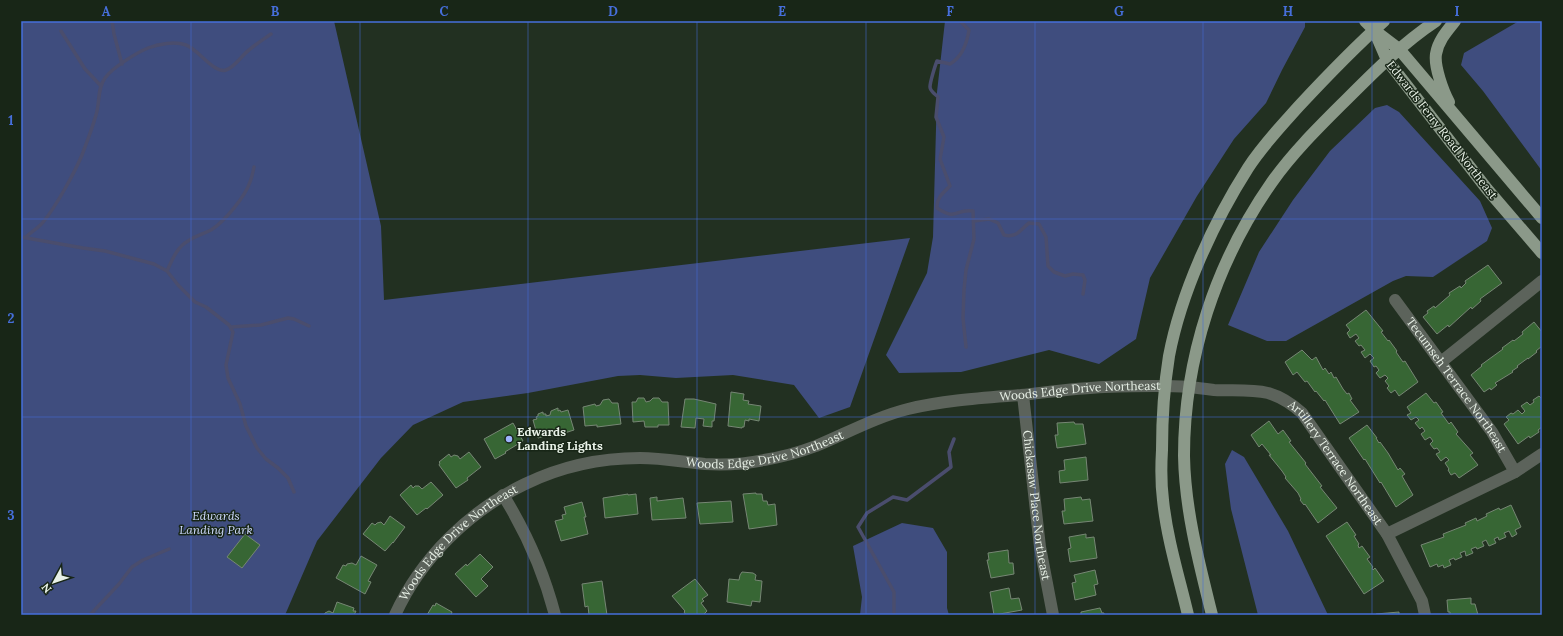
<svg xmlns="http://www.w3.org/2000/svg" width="1563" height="636" font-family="Lora,serif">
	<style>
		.green { fill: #3f4d7e }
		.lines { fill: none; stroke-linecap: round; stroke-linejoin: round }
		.stream { stroke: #4a4d6d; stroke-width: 3.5 }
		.building { fill: #376634; stroke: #768674 }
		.minor { stroke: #5c635b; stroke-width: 12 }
		.major { stroke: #8b9989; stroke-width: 12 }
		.grid { fill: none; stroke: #466fdb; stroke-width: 1; stroke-opacity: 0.55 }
		.poi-dot { fill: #9eb4fd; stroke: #182617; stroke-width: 1.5 }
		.labels { text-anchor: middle; stroke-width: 3; stroke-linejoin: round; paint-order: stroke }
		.street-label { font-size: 12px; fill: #e8f1e7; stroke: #182617 }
		.poi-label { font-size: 12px; font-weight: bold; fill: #e8f1e7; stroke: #182617; text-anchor: start }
		.park-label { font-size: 12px; font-style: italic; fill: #d0dbfe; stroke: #182617 }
		.neatline { fill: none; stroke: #466fdb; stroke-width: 1.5 }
		.grid-label { font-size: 13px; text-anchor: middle; font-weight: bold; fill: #466fdb }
	</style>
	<rect width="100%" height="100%" fill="#223021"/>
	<path class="green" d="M21,21H334L381,226L384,300L910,238L850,407L819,418L794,385L733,375L676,378L640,375L618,376L528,393L463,402L413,425L381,458L317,541L285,615H21Z
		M945,21H1305V27L1282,70L1266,103L1234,139L1197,196L1150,278L1136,339L1099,364L1049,350L961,372L899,373L886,355L927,273L933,237L937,92Z
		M1519,21H1542V171L1483,91L1461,65L1464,53Z
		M1387,105L1399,112L1480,201L1492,228L1487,241L1433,277L1406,276L1393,281L1286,341H1267L1228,325L1259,252L1293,200L1330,151L1375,108Z
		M1232,450L1244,457L1288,531L1328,615H1258L1231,509L1225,464Z
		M902,523L933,528L947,552V608L949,615H860L862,597L853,546Z"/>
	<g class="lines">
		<path class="stream" d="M112,21L114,34L122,64
			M960,21L969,30C967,43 962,57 950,64L937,61C935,66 930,82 930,87C930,91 935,94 938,97L936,117L944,137L940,159L950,186C944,192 936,198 937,208C958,222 955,208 973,211L974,239L966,270L964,290L963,318L966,347
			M61,31L85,69L101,86
			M974,221L989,219L998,223L1004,235C1017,238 1020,230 1029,223L1039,224L1046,237L1048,266L1054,272L1065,276L1073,274L1083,275L1085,280L1083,294
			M21,237L83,248L105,251L154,264L167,271L178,285L195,302L206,307L229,325L233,332L226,365L228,378L240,404L246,426L257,448L266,459L278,468L288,478L294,492
			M26,237C32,231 39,228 44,221C56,206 74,174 82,155C87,142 92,129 96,115C100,103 97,89 105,78C112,68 136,53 148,48C158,44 175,41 186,45C198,49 214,74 226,70C235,67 242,55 249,50C256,44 264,39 271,34
			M167,271C172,260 177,247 188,241C195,236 203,234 211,230C224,222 245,197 250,182C252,177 253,172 254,167
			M231,327L261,325L288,318L294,319L309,326
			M90,615L119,584L132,567L143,560L169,549
			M894,615V592L858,527L867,513L893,497L907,500L951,467L949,452L954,439"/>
	</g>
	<path class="building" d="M1488,265L1502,283L1480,299L1481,301L1472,309L1471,307L1449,327L1448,325L1437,334L1423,317L1428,313L1427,311L1434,306L1435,308L1450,295L1449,293L1460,286L1461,288L1466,283L1465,281Z
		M1366,310L1383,331L1381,332L1388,341L1389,340L1397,351L1396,352L1403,362L1405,361L1418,382L1399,396L1395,390L1391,393L1387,388L1389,386L1385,381L1388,378L1385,375L1380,378L1376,373L1379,370L1376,366L1374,367L1370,361L1374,358L1370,354L1365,358L1361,352L1365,350L1361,345L1359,346L1355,341L1359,338L1356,334L1350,338L1347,333L1350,330L1346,325Z
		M1534,322L1542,332V346L1536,351L1537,352L1528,359V358L1517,366L1518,367L1512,371L1513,372L1495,383L1497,385L1491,390L1490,388L1484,392L1471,375L1482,366L1481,365L1503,349L1502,348L1513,340L1514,341L1523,334L1522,332Z
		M1302,350L1312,360L1316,357L1323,370L1325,368L1329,374L1331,372L1334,378L1336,377L1343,389L1347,394L1349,393L1352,399L1350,400L1359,412L1340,424L1325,400L1324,401L1316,391L1315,392L1307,381L1305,382L1297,372L1293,375L1285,362Z
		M731,392L744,394L743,400L749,401L748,404L761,406L759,421L749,419V421L745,420L744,427H742V428L728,426Z
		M1426,393L1434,403L1436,402L1443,412L1441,413L1449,424L1451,422L1458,432L1456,434L1473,453L1470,455L1478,465L1459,478L1455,473L1451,475L1448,470L1449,469L1445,463L1449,460L1446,457L1441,461L1436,454L1440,452L1437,448L1434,449L1430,444L1433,441L1430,437L1425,440L1421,434L1425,431L1422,427L1420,429L1415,423L1419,420L1416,417L1411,420L1407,415L1411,413L1407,407Z
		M1539,396L1541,398L1542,397V427L1538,430L1539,432L1530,438L1529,436L1518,444L1504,424L1509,420L1506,417L1511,413L1513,414L1518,410L1522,414L1525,411L1521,406L1527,402L1530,405L1534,402L1533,400Z
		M638,398H644L646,402L650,401L653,398H659L662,402H668L669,425H658V427H645L644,421L633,422L632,402H636Z
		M609,399L612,403H618L621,424L597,427V425L585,426L583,407L595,404L596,406L600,405L603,400Z
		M685,399H694L716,404L714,421H712V427L703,426L704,419L696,418L695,428L681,427Z
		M558,408V411L560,410L561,412L568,410L574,430L555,436V435L550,437L549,435L538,438L533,420L537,419L536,417L538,416V414L543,412V414H546V416L550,415L551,411Z
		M1269,421L1278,434L1283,430L1291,441L1289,442L1306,463L1305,464L1322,486L1320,487L1337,508L1318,523L1305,504L1304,505L1300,500L1301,499L1298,493L1285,478L1286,477L1282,471L1269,455H1271L1262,444L1259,447L1251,435Z
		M1074,422L1075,424H1083L1086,444L1057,448L1055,435H1058L1057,423Z
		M513,423L523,441L505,452L506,453L495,459L484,439Z
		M1367,425L1377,438H1376L1379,443L1380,442L1388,453L1398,470L1400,468L1405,474L1402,476L1413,495L1396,507L1381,482L1380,483L1365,459L1364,460L1349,438Z
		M469,452L481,467L467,478L468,480L456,488L439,465L440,463L439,462L449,454L451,457L454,455L458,456L460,459Z
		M1086,457L1088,480L1060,483L1059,471L1065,470L1064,460Z
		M431,482L443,495L427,509L426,508L417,515L400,495L411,485L413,488L415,486H419L422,489Z
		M756,493V494H762L763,501H767L768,505L775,504L777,525L749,529L743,494Z
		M628,494V495L636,494L638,514L605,518L603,498Z
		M657,497V501L683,498L686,518L652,520L650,498Z
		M1081,497L1082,500L1090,499L1093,521L1064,524L1062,511H1065L1064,499Z
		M731,501L733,522L700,524L697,503Z
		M582,502L586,517H584L588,534L561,541L555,521L563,519L562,515L566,514L564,507Z
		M1511,505L1521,527L1515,530L1517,534L1512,537L1509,531L1504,533L1506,537L1499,540L1498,537L1494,539L1496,543L1489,546L1486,540L1482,542L1484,546L1477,549L1476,547L1471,549L1473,553L1466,556L1465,551L1460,553L1462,557L1455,560L1454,558L1449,560L1451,565L1444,568L1443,565L1438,567L1437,564L1430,567L1421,545L1444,537L1443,534L1466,525L1465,523L1476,518L1477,521L1487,516L1486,514L1499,508L1500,510Z
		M390,516L405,527L393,543V542L385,551L363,534L372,523L375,525L377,523L381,522L384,525Z
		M1347,522L1356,535L1354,536L1359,544L1358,545L1359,548L1362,546L1370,557L1367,559L1373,567L1372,568L1373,570L1375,568L1384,581L1364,594L1326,536Z
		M245,534L260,545L242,568L227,557Z
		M1086,534V538L1094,537L1097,558L1070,562L1068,549L1071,548L1069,537Z
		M1008,550L1009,563H1013L1014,574L991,578L987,560H989L988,553Z
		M480,554L493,567L481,579L488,586L476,597L455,574L466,564L467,566Z
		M361,556L377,565L368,581L371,582L365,594L336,578L343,565L346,566L347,564L352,563L356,565Z
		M1095,570L1098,584L1094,585L1096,595L1075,600L1072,583L1076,582L1074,575Z
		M742,572L753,573L756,575L755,580L762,581L760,602L752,601L751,606L727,602L729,579L739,580L740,575Z
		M695,579L708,595L702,599L704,601L701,603L707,611L703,615H686L684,612L685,611L672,596Z
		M602,581L607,615H589L588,606L585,607L582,584Z
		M1009,588L1011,599L1019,598L1022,610L994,615L990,592Z
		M1471,598V604H1475L1478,615H1450V612H1448L1447,600Z
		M337,602L354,608L353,611H356L354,615H324L325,613L329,611L333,613Z
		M436,603L452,612L451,615H427L433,605L435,606Z
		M1100,608L1102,613H1104V615H1081V612Z
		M1399,612V615H1376V614Z"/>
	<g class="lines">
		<g class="minor">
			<path id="s1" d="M1395,300L1492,432L1515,472"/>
			<path d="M1441,362L1542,281"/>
			<path id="s2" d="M1023,395L1040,547L1053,615"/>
			<path d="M503,495C526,532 544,573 555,615"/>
			<path d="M1387,534L1515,472L1542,454"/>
			<path id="s3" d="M395,615C421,558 469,511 525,484C560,467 601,458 640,458C662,458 683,462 705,464C724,465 745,464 764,460C782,457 800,452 816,446C847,433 876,417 908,409C945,400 983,398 1021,395C1049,392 1077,388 1105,387C1133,386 1162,385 1189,387C1198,388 1206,389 1214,390C1232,391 1251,389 1268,393C1282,397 1292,404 1302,413L1387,534L1422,601L1425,615"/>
		</g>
		<path class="major" d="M1365,21L1374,30L1399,49L1542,218
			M1374,30L1387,60L1487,189L1542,253
			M1449,102C1443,91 1434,66 1436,54C1438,41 1447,31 1455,21
			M1188,615C1179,577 1167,539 1163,500C1161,484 1161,467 1162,450C1162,419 1164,387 1169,356C1181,293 1213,223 1248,168C1262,146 1281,126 1299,106C1326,77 1354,48 1384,21
			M1212,615C1199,563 1185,510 1184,456C1184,358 1216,262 1272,182C1294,151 1321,125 1348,98C1376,70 1403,43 1436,21"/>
	</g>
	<path class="grid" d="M191,21V615M360,21V615M528,21V615M697,21V615M866,21V615M1035,21V615M1203,21V615M1372,21V615M21,219H1542M21,417H1542"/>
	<circle class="poi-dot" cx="509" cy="439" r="4"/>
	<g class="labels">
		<g class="street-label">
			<text transform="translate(1442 130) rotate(52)" y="4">Edwards Ferry Road Northeast</text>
			<text dy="4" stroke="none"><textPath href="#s1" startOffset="105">Tecumseh Terrace Northeast</textPath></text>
			<text dy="4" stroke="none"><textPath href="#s3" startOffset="758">Woods Edge Drive Northeast</textPath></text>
			<text dy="4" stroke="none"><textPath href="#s3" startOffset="434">Woods Edge Drive Northeast</textPath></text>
			<text dy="4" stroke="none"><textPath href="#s3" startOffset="1046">Artillery Terrace Northeast</textPath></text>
			<text dy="4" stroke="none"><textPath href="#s2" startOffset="111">Chickasaw Place Northeast</textPath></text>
			<text dy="4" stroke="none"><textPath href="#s3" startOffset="98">Woods Edge Drive Northeast</textPath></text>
		</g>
		<g class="poi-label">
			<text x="517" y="436">Edwards<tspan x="517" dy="14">Landing Lights</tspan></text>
		</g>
		<g class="park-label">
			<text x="216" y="520">Edwards<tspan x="216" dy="14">Landing Park</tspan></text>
		</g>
	</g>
	<rect width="1563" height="636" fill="none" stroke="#182617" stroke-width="44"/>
	<g transform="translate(54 582) rotate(230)" stroke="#182617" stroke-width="3" paint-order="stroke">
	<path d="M0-3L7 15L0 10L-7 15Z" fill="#e8f1e7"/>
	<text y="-6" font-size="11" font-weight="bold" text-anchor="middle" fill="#e8f1e7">N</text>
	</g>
	<rect x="22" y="22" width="1519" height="592" class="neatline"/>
	<g class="grid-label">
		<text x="106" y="16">A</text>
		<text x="275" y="16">B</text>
		<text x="444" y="16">C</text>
		<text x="613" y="16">D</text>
		<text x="782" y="16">E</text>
		<text x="950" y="16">F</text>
		<text x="1119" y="16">G</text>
		<text x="1288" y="16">H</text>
		<text x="1457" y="16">I</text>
		<text x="11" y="125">1</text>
		<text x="11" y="323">2</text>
		<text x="11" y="520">3</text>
	</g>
</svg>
